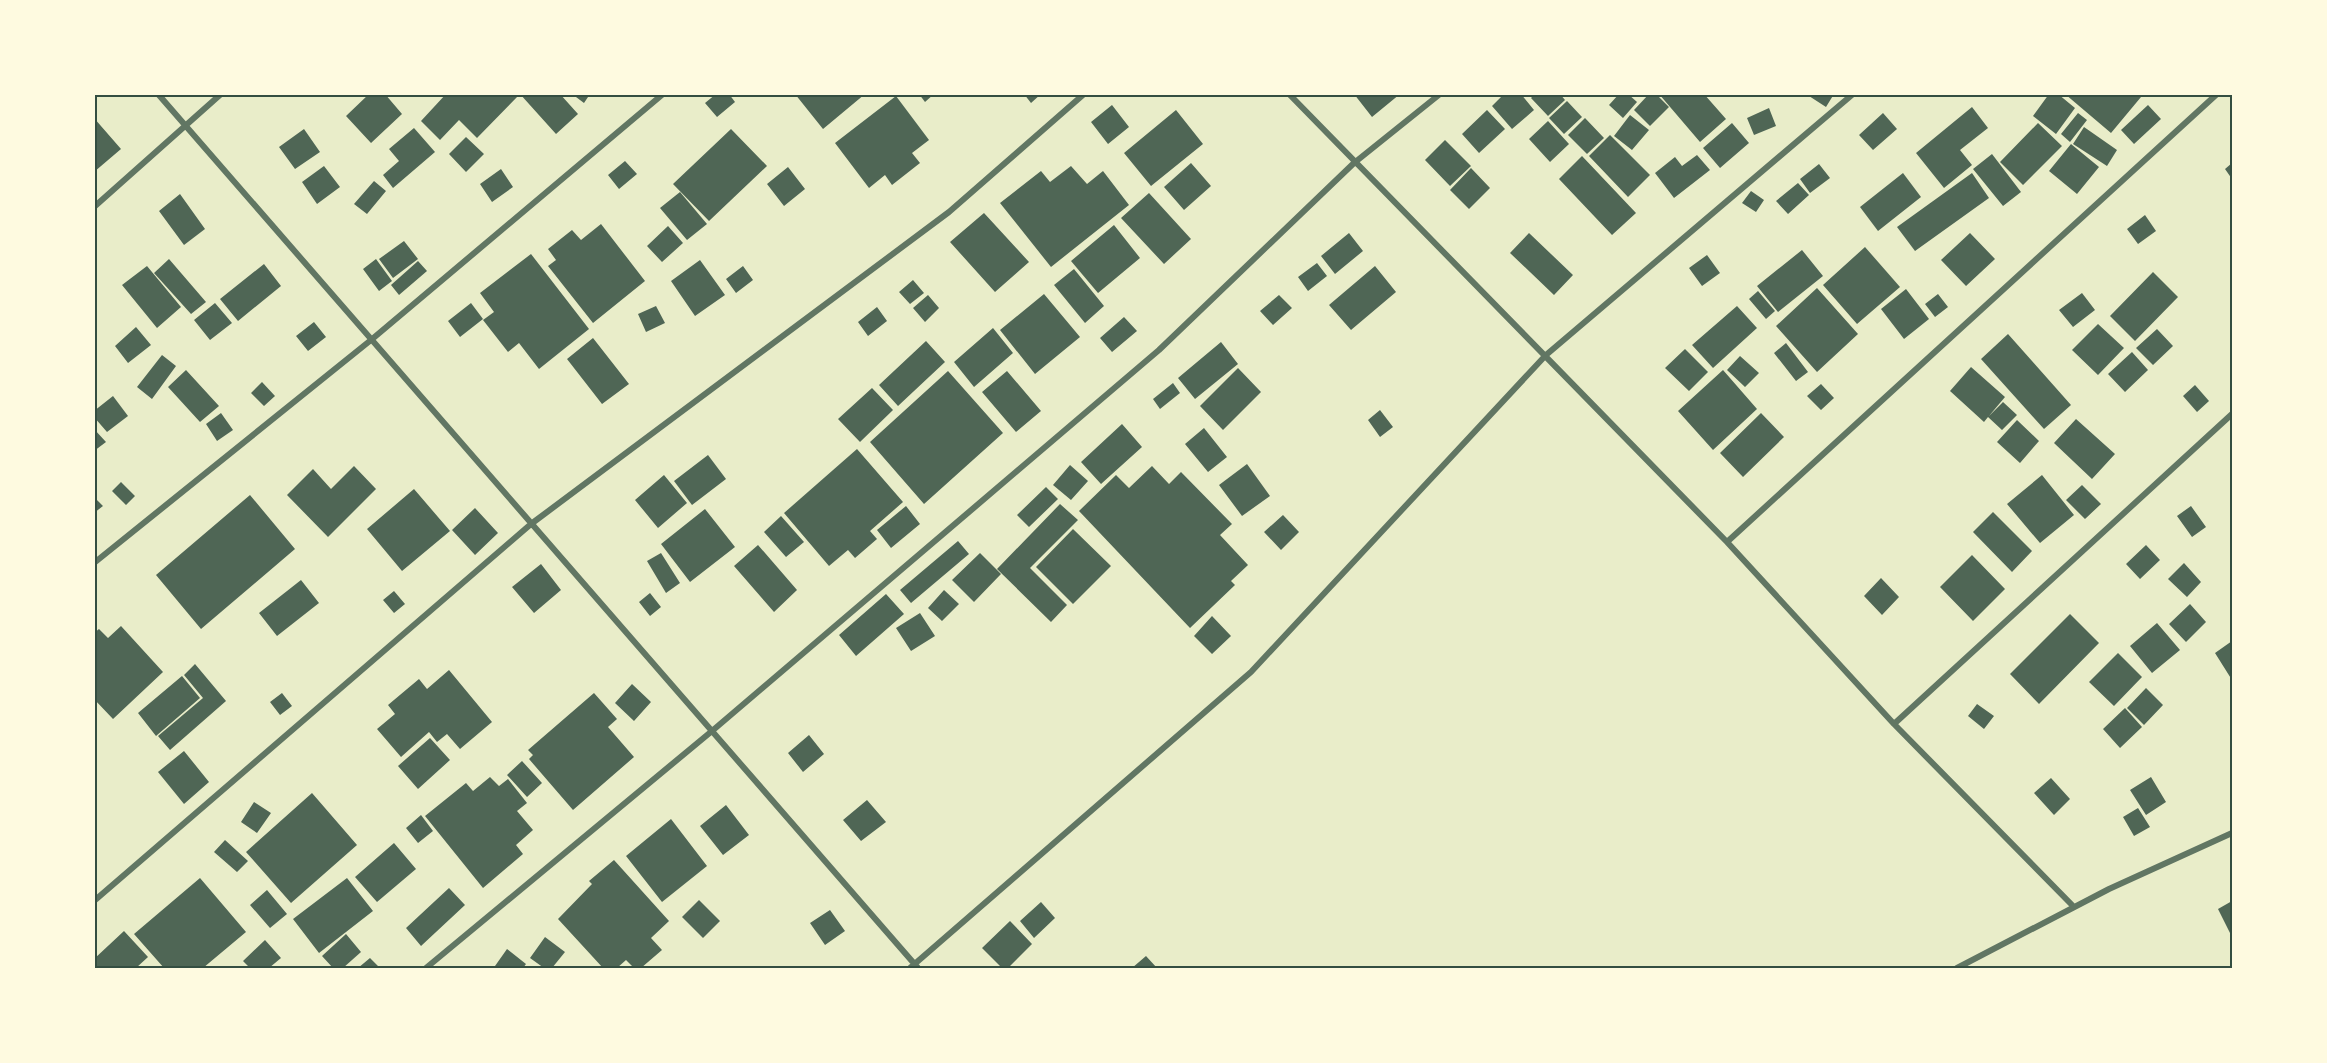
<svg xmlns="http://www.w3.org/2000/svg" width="2327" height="1063" font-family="Commissioner,sans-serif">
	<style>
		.building { fill: #4f6655 }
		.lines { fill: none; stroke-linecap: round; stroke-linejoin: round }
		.minor { stroke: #617663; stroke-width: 6 }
		.neatline { fill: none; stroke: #344e41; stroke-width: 2 }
	</style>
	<rect width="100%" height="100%" fill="#e9edc9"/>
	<path class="building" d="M369,94H385L402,114L371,143L346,116Z
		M446,94H517L518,96L477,138L459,120L440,140L421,121Z
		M520,94H560L578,114L556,134Z
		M572,94H590L584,103Z
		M716,94H729L735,102L717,117L705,103Z
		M795,94H865L823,129Z
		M919,94H934L925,102Z
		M1024,94H1041L1031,103Z
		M1354,94H1400L1372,117Z
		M1504,94H1521L1534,110L1512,129L1492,106Z
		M1535,94H1560L1565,100L1548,116L1531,98Z
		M1619,94H1628L1637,102L1623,118L1609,105Z
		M1649,94H1656L1669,107L1650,126L1634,110Z
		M1659,94H1704L1726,119L1700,142Z
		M1810,94H1834L1826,107L1809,96Z
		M2049,94H2058L2075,108L2056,134L2033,116Z
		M2065,94H2138L2141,97L2111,133Z
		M896,96L929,140L912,153L920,163L892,185L885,175L869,188L835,143Z
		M1567,101L1582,117L1564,134L1549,118Z
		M1112,105L1129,127L1108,144L1091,122Z
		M2148,105L2161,119L2134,144L2121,130Z
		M1972,107L1988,128L1960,150L1972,165L1944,188L1916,153Z
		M1769,108L1776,126L1754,135L1747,118Z
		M1176,110L1203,144L1151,186L1124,153Z
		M1487,110L1505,129L1479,153L1462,134Z
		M1883,113L1897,129L1873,150L1859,135Z
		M2078,113L2087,120L2070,142L2061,134Z
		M1630,115L1649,130L1632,150L1614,136Z
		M94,118L121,149L94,172Z
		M1585,118L1604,138L1587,154L1568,135Z
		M1548,121L1569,144L1550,162L1529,139Z
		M1732,123L1749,143L1720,168L1703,148Z
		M2038,123L2062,146L2023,185L2000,162Z
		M2084,127L2117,150L2107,166L2073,144Z
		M414,128L435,152L393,188L383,175L399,161L389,149Z
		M304,129L320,152L295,169L279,147Z
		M731,129L767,166L709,221L673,184Z
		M1610,135L1650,175L1628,197L1589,156Z
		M466,137L484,154L466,172L449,154Z
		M1445,140L1471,166L1450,186L1425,160Z
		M2071,144L2099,167L2077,194L2049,171Z
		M1992,154L2021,192L2003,206L1973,169Z
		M1697,155L1710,170L1674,198L1655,173L1675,157L1682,166Z
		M1582,156L1636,213L1612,235L1559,179Z
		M625,161L637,174L619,189L608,175Z
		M1191,163L1211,186L1184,210L1164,187Z
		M2232,163V179L2225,169Z
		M1819,164L1830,178L1810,193L1800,179Z
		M324,166L340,187L317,204L302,182Z
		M1071,166L1087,184L1103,171L1129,205L1051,267L1000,203L1041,171L1050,182Z
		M788,167L805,189L784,206L767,184Z
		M1471,168L1490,188L1469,209L1450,190Z
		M501,169L513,187L492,202L480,184Z
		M1903,173L1921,197L1878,231L1860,207Z
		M1972,173L1989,198L1915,251L1897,227Z
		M374,181L386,191L367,214L354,204Z
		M1798,183L1809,195L1788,214L1776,201Z
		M1751,191L1764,200L1756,212L1742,203Z
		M680,192L707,224L687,240L660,208Z
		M1149,193L1191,239L1164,264L1121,218Z
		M180,194L205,229L184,245L159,211Z
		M984,213L1029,262L995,292L950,242Z
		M2145,215L2156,231L2138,244L2127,229Z
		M601,224L645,281L593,323L548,266L556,260L548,249L572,230L581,240Z
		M1114,225L1140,258L1098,293L1071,261Z
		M668,226L683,243L662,262L647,246Z
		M1349,233L1363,251L1335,274L1321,256Z
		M1529,233L1573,275L1554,295L1510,253Z
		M1970,233L1995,259L1966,286L1941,260Z
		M404,241L418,259L393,278L379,259Z
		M1865,247L1900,287L1857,324L1823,285Z
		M1802,250L1823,276L1778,312L1757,286Z
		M531,254L589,329L539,369L519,343L508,352L483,320L494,312L480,293Z
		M1707,255L1720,273L1702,286L1689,268Z
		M169,259L206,302L191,314L154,273Z
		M376,259L392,281L379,291L363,269Z
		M700,260L725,295L695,316L671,281Z
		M418,261L427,271L399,295L391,285Z
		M1317,263L1327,276L1308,291L1298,277Z
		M264,264L281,286L238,321L220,299Z
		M147,266L181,307L157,328L122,285Z
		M743,266L753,280L736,293L726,279Z
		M1375,266L1396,292L1351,330L1329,305Z
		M1074,269L1104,306L1085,323L1054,285Z
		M2153,272L2178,297L2135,341L2110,316Z
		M913,280L924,293L910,304L899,292Z
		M1817,288L1858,334L1817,372L1776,326Z
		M1906,289L1929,319L1904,339L1881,309Z
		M1758,291L1775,311L1766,319L1749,299Z
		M2082,293L2095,310L2073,327L2059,310Z
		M1044,294L1080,337L1035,374L1000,330Z
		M1938,294L1948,307L1935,317L1925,304Z
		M928,295L939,308L925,322L913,308Z
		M1279,295L1292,308L1273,325L1260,311Z
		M215,303L232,323L210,340L194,320Z
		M471,303L483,319L460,337L448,321Z
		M656,306L665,323L646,332L638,314Z
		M1737,306L1757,328L1713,368L1692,345Z
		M877,307L887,321L868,336L858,322Z
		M1124,317L1137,331L1112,352L1100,338Z
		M314,322L326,337L308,351L296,336Z
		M2098,324L2124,348L2098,375L2072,350Z
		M136,327L151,345L128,363L115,346Z
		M993,328L1013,353L974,387L954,362Z
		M2157,329L2173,346L2153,365L2136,348Z
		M2008,334L2071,405L2044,429L1981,359Z
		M593,338L629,384L602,404L567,359Z
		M926,341L945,362L898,406L879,385Z
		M1221,342L1238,364L1195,399L1178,378Z
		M1786,343L1808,372L1796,381L1774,353Z
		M1685,349L1708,372L1689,391L1665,368Z
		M2132,352L2148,370L2125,392L2108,374Z
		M162,355L176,366L152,399L137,387Z
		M1740,356L1759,373L1745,387L1727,370Z
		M1971,367L2005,397L1989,416L2003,402L2017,415L2002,430L1988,417L1984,422L1950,391Z
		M1238,368L1261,392L1223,430L1200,406Z
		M186,370L219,406L200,422L168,387Z
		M1723,370L1757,409L1713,450L1678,411Z
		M948,371L1003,433L924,504L870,442Z
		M1007,371L1041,411L1016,432L982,392Z
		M262,382L275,396L264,406L251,393Z
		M1173,383L1180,393L1160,409L1153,399Z
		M1821,384L1834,398L1821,410L1807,396Z
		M2195,385L2209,401L2197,412L2183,396Z
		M872,388L893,410L860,442L838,419Z
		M113,396L128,416L107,432L94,417V411Z
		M1380,410L1393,427L1380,437L1368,420Z
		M221,413L233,430L217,441L206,424Z
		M1761,413L1784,437L1743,477L1720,453Z
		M2076,419L2115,454L2092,479L2054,443Z
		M2017,420L2039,441L2020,463L1997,442Z
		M1122,424L1142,447L1101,484L1081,462Z
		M1204,428L1227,457L1208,472L1185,444Z
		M94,429L106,442L94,451Z
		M857,449L903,502L870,531L877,539L855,558L848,550L829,566L784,513Z
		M708,455L726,479L692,505L674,481Z
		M1247,464L1270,496L1242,516L1219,485Z
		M1070,465L1088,481L1071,500L1053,485Z
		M354,466L376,489L328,537L287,495L313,469L331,489Z
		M1152,466L1169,484L1181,472L1232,524L1220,535L1248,565L1231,581L1235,585L1190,628L1079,511L1116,475L1129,488Z
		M664,475L687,503L658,528L635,500Z
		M2042,475L2074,515L2040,543L2007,504Z
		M121,482L135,496L126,505L112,491Z
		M2082,485L2101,504L2085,519L2066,500Z
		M1046,487L1058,499L1029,527L1017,515Z
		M414,489L450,531L402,571L367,529Z
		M250,495L295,549L201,629L156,575Z
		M94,497L103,506L94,513Z
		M1060,504L1078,520L1030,568L1067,605L1051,622L997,569Z
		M906,506L920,524L891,548L877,530Z
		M2191,506L2206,527L2192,537L2177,516Z
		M475,508L498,533L475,555L452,530Z
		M705,509L735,547L690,582L661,544Z
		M1993,512L2032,551L2012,572L1973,532Z
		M1283,515L1299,532L1281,550L1264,532Z
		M781,516L804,542L786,557L764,532Z
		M1073,529L1111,566L1073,604L1036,567Z
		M958,541L969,554L911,603L900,590Z
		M758,545L797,590L774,612L734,566Z
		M2146,545L2160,560L2140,579L2126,564Z
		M661,553L680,583L666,593L647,561Z
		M980,553L1001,574L974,602L952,580Z
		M1972,555L2005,589L1973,621L1940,587Z
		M2184,563L2201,582L2187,597L2168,579Z
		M541,564L561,590L534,613L512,587Z
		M1881,578L1899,597L1882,615L1864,596Z
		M301,580L319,603L277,636L259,613Z
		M944,590L959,604L942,621L928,608Z
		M394,591L405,604L394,613L383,600Z
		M650,593L661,607L650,616L639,602Z
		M886,594L904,614L856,656L839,635Z
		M2190,604L2206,622L2186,642L2169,624Z
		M920,613L935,636L911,651L896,628Z
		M2070,614L2099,643L2039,704L2010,674Z
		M1212,616L1231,636L1212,654L1194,636Z
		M2157,623L2180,650L2152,673L2130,646Z
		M121,626L163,672L113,719L94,699V633L99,629L108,638Z
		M2232,641V680L2215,653Z
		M2118,653L2142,677L2114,706L2089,682Z
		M195,664L226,701L170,750L158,736L203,698L184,675Z
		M449,670L492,722L460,749L447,734L437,742L429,732L401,757L377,729L395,714L388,705L419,679L427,689Z
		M182,676L200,698L156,736L138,713Z
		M632,684L651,702L634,721L615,703Z
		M2146,688L2163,705L2144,725L2127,708Z
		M282,693L292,706L280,715L270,702Z
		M594,693L617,719L608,727L634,757L573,810L529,759L533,755L528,750Z
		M1977,704L1994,716L1984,729L1968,716Z
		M2125,708L2142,727L2120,748L2103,729Z
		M809,735L824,754L803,772L788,753Z
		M430,738L450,760L418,789L398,766Z
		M184,751L209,782L184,804L158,772Z
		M522,761L542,783L527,797L507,775Z
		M490,777L499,786L508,779L527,803L517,811L533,830L516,845L523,854L483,888L425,816L466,783L473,791Z
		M2151,777L2166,802L2146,815L2130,790Z
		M2051,778L2070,799L2054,815L2034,793Z
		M312,793L357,845L291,903L246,852Z
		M867,800L886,822L861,841L843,820Z
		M254,802L271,813L257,833L241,822Z
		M726,805L749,835L723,855L700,826Z
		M2138,808L2150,827L2134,836L2123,817Z
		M421,815L433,831L418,843L406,828Z
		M671,819L707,866L662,902L626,856Z
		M225,840L248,861L237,872L214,852Z
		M394,843L416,869L377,902L355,877Z
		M614,860L669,921L651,938L662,950L641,968H634L626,960L617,968H603L558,919L592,884L589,881Z
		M200,878L246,932L203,968H164L134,934Z
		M347,878L373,911L319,953L293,919Z
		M449,888L465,905L421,946L406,928Z
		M267,890L287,914L270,928L250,905Z
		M699,900L720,921L703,938L682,917Z
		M2232,901V937L2218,909Z
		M1041,902L1055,918L1034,938L1020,921Z
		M830,910L845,931L825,945L810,923Z
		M1010,921L1032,944L1008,968H1002L982,948Z
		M124,931L148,957L136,968H94V959Z
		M346,934L361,952L343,968H333L322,956Z
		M545,937L565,952L552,968H544L530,958Z
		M265,940L281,958L269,968H250L243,961Z
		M507,949L526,964L523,968H498L495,966Z
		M1146,956L1157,968H1132Z
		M370,958L380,968H358Z"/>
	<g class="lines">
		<path class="minor" d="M158,94L918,968
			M1289,94L1727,542L1894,724L2074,907
			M94,207L221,94
			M1727,542L2217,94
			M94,563L371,340L663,94
			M1894,724L2232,414
			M94,901L531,524L949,212L1084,94
			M426,968L712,731L1159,350L1354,163L1440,94
			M910,968L1251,672L1546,355L1853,94
			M1957,968L2109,889L2232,833"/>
	</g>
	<rect width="2327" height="1063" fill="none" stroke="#fefae0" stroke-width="192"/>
	<rect x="96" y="96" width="2135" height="871" class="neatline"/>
</svg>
